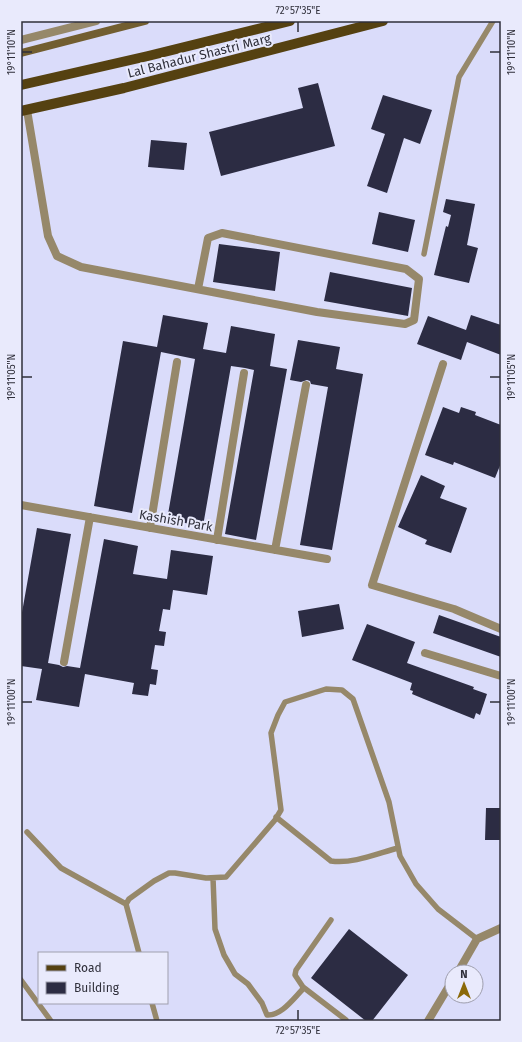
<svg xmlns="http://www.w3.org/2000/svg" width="522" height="1042" font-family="'Fira Sans',sans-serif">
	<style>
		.building { fill: #2c2c43 }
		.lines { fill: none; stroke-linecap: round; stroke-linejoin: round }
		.lane { stroke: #96886a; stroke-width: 5.5 }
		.street { stroke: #96886a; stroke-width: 8 }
		.secondary { stroke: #725e30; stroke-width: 8 }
		.primary { stroke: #554111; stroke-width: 10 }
		.ticks { fill: none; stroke: #2f2f3a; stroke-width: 1.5 }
		.labels { text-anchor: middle; stroke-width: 4; stroke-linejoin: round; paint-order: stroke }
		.street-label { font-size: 13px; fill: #2f2f3a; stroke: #e9eafc }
		.neatline { fill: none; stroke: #2f2f3a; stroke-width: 1.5 }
		.ticks-label { font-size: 10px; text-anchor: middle; fill: #2f2f3a }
	</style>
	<rect width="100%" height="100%" fill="#dadcfa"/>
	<path class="building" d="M318,83L335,146L221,176L209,132L303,108L298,88Z
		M383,95L432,110L420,144L404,138L387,193L367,186L385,134L371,129Z
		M151,140L187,143L184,170L148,167Z
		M446,199L475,204L467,245L478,248L469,283L434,275L446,226L448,227L451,215L443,212Z
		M379,212L415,220L408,252L372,244Z
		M219,244L280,252L275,291L213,282Z
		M330,272L412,288L408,316L324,301Z
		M163,315L208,323L203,349L226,353L231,326L275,334L270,366L287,369L256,540L225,534L254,370L245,368L231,366L203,526L167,520L195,359L161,352L132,513L94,506L123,341L157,347Z
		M471,315L501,325V355L467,342L461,360L417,344L428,316L466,330Z
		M298,340L340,347L336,369L363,374L332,550L300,545L328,387L311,384L310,381L307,380L301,382L290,380Z
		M443,407L459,413L461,407L476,412L475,415L501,425V463L495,478L454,462L453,465L425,455Z
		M421,475L445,486L440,498L467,508L451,553L425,544L427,540L398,527Z
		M37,528L71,534L48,663L59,665L63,667L67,666L80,668L104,539L138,546L133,574L167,579L171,550L213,556L207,595L173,590L170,610L163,609L159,631L166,632L164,646L155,645L151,669L158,670L156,685L150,684L148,696L132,694L134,683L85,674L79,707L36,700L42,669L21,666V618Z
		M339,604L344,629L302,637L298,611Z
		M439,615L501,637V657L433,633Z
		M367,624L415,642L407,663L474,687L473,689L487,694L480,715L476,713L474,719L424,699L412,694L413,691L410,690L412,683L352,660Z
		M486,808H501V840H485Z
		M349,929L408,975L372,1021H366L311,978Z"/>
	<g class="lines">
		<path class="lane" d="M424,254L459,77L493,21
			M276,817L331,861C353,864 376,854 398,848
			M27,832L61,868L126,904
			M213,878L215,929L224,955L235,974L248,984L262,1003L267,1015C281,1016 293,999 302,990L303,987L295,975L296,970L331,920
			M139,953L126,904L129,899L154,881L169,873H175L206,878L226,877L275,820L281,810L271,733L278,715L285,702L326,689L342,690L353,699L389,802L400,856L416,884L438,909L477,939
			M21,980L51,1021
			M303,987L346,1020
			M152,1003L157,1021"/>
		<path class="street" d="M21,40L96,21
			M27,110L48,236L57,256L81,267L317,312L405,324L414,320L419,279L406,269L222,233L208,238L198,289
			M443,364L372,585L454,609L501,629
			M21,505L327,559
			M150,528L177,362
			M217,540L244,373
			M275,550L306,385
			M425,653L501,676
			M64,662L90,517
			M458,972L477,939L501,928
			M428,1021L452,981"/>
		<path class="secondary" d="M21,53L145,21"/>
		<path class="primary" d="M21,85L148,56L290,21
			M21,111L124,88L383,21"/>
	</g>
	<path class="ticks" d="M298,22V32M22,52H32M490,52H500M22,377H32M490,377H500M22,702H32M490,702H500M298,1010V1020"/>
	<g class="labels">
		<g class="street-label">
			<text transform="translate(199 55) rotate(-14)" y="5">Lal Bahadur Shastri Marg</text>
			<text transform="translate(176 520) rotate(10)" y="5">Kashish Park</text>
		</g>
	</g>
	<rect width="522" height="1042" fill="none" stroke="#e9eafc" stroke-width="44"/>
	<rect x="38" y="952" width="130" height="52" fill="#e9eafc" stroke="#9f9fae"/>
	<rect x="46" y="965" width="20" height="6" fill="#554111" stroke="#9f9fae"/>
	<text x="74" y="972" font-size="12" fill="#2f2f3a">Road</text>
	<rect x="46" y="982" width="20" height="12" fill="#2c2c43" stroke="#9f9fae"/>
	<text x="74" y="992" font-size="12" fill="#2f2f3a">Building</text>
	<g transform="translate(464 984)"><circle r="19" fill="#e9eafc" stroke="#9f9fae"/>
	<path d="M0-3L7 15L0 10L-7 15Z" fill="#8b6909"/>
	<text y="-6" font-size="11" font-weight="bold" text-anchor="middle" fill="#2f2f3a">N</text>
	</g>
	<rect x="22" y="22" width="478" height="998" class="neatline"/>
	<g class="ticks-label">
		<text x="298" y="14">72°57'35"E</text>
		<text transform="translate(11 52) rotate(-90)" y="4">19°11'10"N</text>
		<text transform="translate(511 52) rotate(-90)" y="4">19°11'10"N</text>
		<text transform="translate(11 377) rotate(-90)" y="4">19°11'05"N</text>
		<text transform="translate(511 377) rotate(-90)" y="4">19°11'05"N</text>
		<text transform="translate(11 702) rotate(-90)" y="4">19°11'00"N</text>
		<text transform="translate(511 702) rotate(-90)" y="4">19°11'00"N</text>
		<text x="298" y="1034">72°57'35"E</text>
	</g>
</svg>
